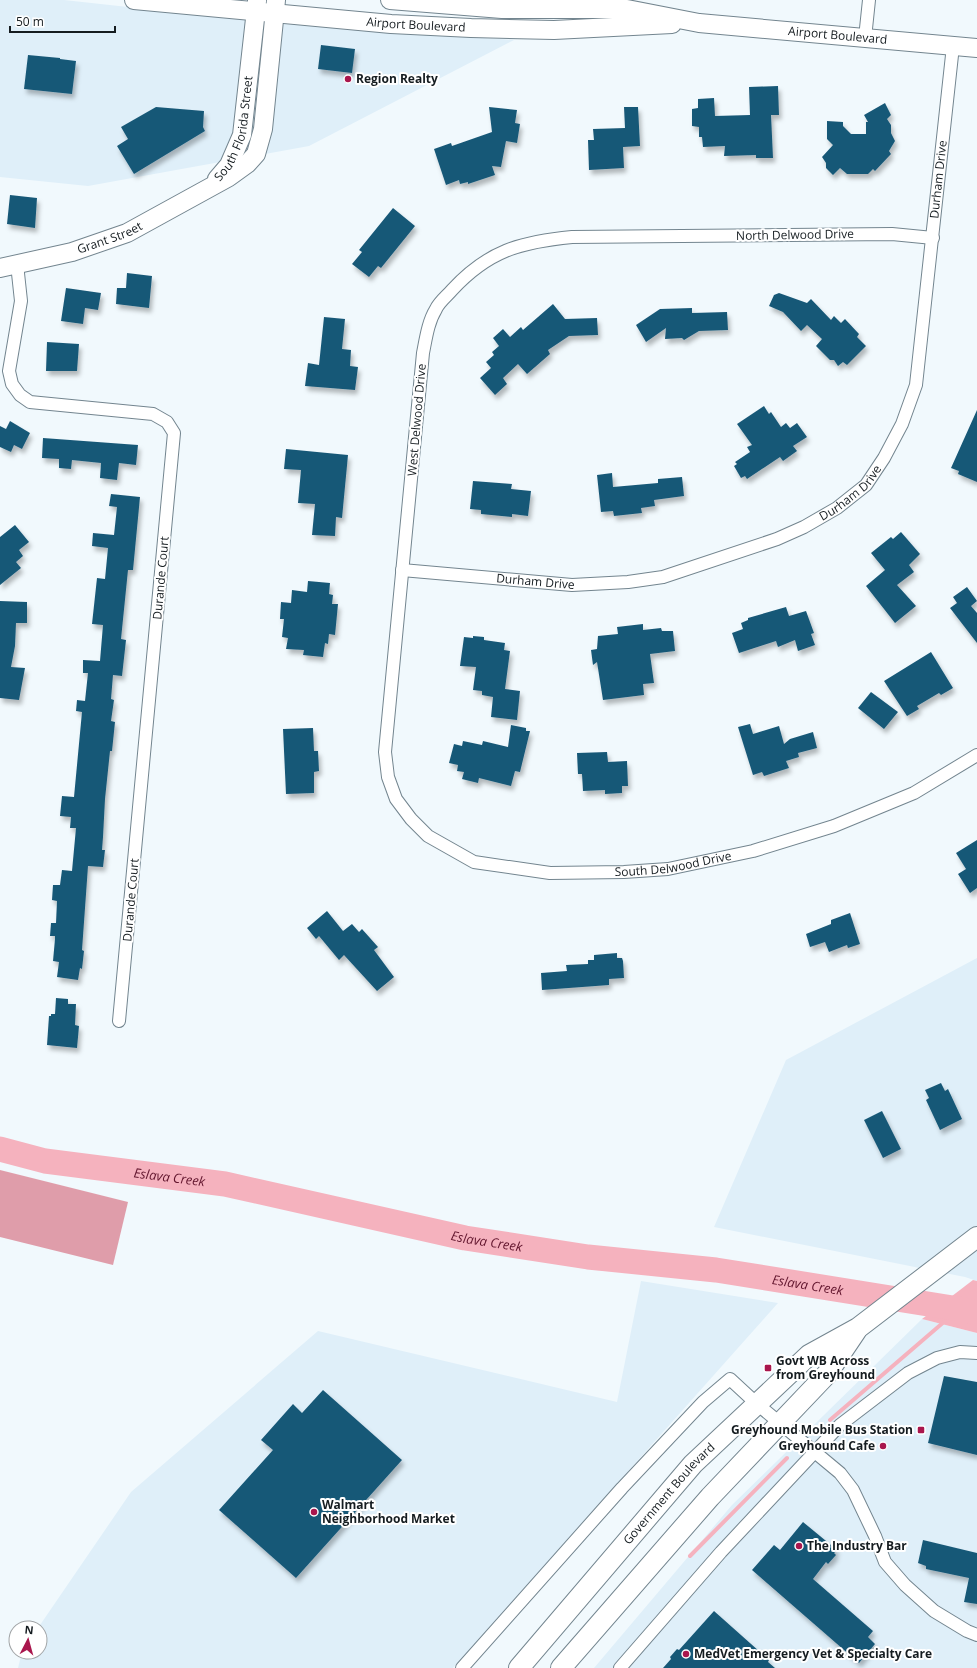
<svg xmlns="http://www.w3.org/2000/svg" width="977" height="1668" font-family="'Open Sans',sans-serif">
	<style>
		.built { fill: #dfeff9 }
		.forest { fill: #df9daa }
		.water { fill: #f5b2be }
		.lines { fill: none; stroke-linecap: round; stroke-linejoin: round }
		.stream { stroke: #f5b2be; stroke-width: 4 }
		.river { stroke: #f5b2be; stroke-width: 25 }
		.building { fill: #195877; filter: url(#shadow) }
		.street-casing { stroke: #73858f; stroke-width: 14 }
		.secondary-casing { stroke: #73858f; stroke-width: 20 }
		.primary-casing { stroke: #73858f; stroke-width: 22 }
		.street { stroke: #fff; stroke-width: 12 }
		.secondary { stroke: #fff; stroke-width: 18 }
		.primary { stroke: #fff; stroke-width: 20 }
		.poi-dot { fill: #a9164d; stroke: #fff; stroke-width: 1.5 }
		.labels { text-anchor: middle; stroke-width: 4; stroke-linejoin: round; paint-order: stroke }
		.street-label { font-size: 12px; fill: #151c20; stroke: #fff }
		.poi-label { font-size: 12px; font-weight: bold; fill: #151c20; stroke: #fff; text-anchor: start }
		.water-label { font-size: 13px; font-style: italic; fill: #61152d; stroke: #fff }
	</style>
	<defs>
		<filter id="shadow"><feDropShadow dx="2.5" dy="4.5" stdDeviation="2" flood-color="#0004"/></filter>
	</defs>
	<rect width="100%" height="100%" fill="#f1f9fd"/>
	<path class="built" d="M0,0H64L283,24L514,40L309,146L88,186L0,177Z
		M977,958V1281L965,1277L714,1227L786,1060Z
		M641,1281L778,1303L453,1668H18L22,1652H40V1628H38L131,1492L318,1331L617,1402Z
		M922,1319L977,1333V1668H594L732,1505Z"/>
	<path class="forest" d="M0,1170L128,1202L113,1265L0,1237Z"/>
	<path class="water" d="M973,1280L977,1281V1333L922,1319Z"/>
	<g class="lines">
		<path class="stream" d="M830,1420L945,1321
			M690,1556L787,1458"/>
		<path class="river" id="s1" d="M0,1149L45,1161L225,1184L465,1238L588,1257L716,1270L959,1309L977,1313"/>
	</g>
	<path class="building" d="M321,45L355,49L352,73L318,69Z
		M28,55L60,58V59L76,61L72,94L24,89Z
		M778,86L779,115H771L773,158H756V155L724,156L725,146L703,147L702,137H699V127L692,126V109L698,108V99L714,98L715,116L750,115L749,87Z
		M885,103L891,115L887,119L891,125V133L895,141L889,151L891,154L875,171L873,169L868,174H847L840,168L833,175L826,168V163L822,157L833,145L827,139V121L843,122V126L851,134H866V122H868L864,115Z
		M156,107L204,111L203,127L205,131L134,174L117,146L128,139L121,127Z
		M489,107L517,110L515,123L520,124L517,143L506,141L501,167L492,166L495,175L468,184V182L460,184L459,180L446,185L434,149L451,143L452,146L492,132Z
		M624,107H638L640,146L623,147L624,168L589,170L588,140H594L593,129L625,128Z
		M10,195L37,198L35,228L7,224Z
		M393,208L415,226L381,268L378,266L369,277L352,264L362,252L359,250Z
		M127,273L152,276L149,308L116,304L117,288H126Z
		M66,288L101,293L98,310L85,308L83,324L61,321Z
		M779,293L807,303L811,299L831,320L834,316L841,323L845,319L859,334L857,337L866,346L847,365L843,362L838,366L834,360H830L816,346L822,339L807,325L801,331L783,312L769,306L774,295Z
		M553,304L565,319L597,318L598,335L569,336L548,350L550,354L527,374L518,364L503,378L507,384L495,395L480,378L491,368L486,362L494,355L492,352L499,346L493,338L503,329L510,337L521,327L523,330Z
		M692,308V313L727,312L728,330L699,331L684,340L682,338L665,339L666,328L646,342L636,325L660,309Z
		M324,317L345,319L342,349L351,350L350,366L358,367L355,390L305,386L308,363L319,365Z
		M47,342L79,344L77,371H46Z
		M764,406L769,414L771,412L781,427L786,423L790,428L797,423L807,437L793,446L797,451L783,461L780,457L747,479L745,476L741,478L734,466L737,464L735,462L750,452L747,447L752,445L737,424Z
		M977,410V482L958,474L959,471L951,468Z
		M10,421L30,433L22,449L14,445L11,452L0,447V426L6,429Z
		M43,438L138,445L136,465L119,463L117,480L100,478L101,463L72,460L71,469L59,468V459L42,458Z
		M286,449L348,455L342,518L336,517L335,536L312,535L315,504L298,503L301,470L284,469Z
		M612,473L613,487L658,483V479L682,477L684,496L654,500L655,506L641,508L642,513L614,516L613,511L601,512L597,475Z
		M473,481L512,484L511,489L531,491L528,516L512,514V517L481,514V510L470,509Z
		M111,494L140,497L133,570H128L121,639L126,640L122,676L113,675L111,699L114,700L111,721L115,722L112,751H110L105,799L103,837L102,850H105L103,867L88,866L82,950L84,951L82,969L80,968L78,980L57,977L59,962L53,961L55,939V936H50L51,923H56L57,901L52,900L53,885H60L62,870L72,871L76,828H70L71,817L60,816L62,796L74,797L82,712L76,711L77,700L85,701L88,673H83V660L100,661L103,625L92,624L97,578L105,579L108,548L92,546L93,533L114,535L117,507L109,506Z
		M15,525L29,542L19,550L23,556L16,562L21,568L0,585V537Z
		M901,532L920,554L909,565L914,572L897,585L916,606L895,623L866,586L885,570L871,553L891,537L893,539Z
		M308,581L330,583L329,594L333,595L332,604H338L335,635L329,634L328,644L325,643L323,657L303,655L304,650L286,649L288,638L282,637L284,619H280L281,602L291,603L292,590L307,592Z
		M967,587L977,601L971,606L977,613V643L950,608L957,603L953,597Z
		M0,601L27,602V623H16L15,646L11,667L25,668L19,700L0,698Z
		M786,607L789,616L806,611L814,633L811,634L815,645L798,651L795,640L778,647L776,641L739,653L732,633L743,629L741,623L748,620V618Z
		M643,624V630L661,628L662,631H673L675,651L650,654L654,683L643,684L644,695L603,700L597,662L593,665L591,650L597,649L598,636L618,634L617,627Z
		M473,636L484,637V640L505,643L504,650L510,651L505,689L520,691L517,720L491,717L493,697L482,695V691L473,690L476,667L460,666L464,637L473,638Z
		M931,652L953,688L941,695L939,693L917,706L919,709L907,716L884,681Z
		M871,692L898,712L884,729L858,708Z
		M750,724L753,734L779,726L784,744L790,739L813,732L817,748L798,753L799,757L786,761L789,768L764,776L762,772L753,775L738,727Z
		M511,725L526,728V731H530L520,772L515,771L511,786L479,778L478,783L462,779L464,772L457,771L458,765L449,763L454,744L462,746L463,741L482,745L483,741L508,747Z
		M313,728L314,751H318L319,771L314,772V793L286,794L283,729Z
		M607,752L608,762L627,761L628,786H622V793L605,794V790L583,791L582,774H578L577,753Z
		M977,840V888L970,893L958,874L966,869L956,853Z
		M327,911L343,931L352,924L359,932L362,929L378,947L374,950L394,977L377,991L344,955L339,960L319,936L316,939L307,928Z
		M850,913L860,944L848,948L847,945L829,952L825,942L810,947L806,934L831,924V920Z
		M617,953V958H622L623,961L624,978L609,979V985L542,990L541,973L567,971L566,965L588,964V960H594V955Z
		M56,998L68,999V1004H76L75,1025L79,1026L77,1048L47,1045L49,1016H51V1014H55Z
		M941,1083L945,1091L948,1089L962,1119L940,1130L926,1100L929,1098L925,1090Z
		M882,1111L901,1149L883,1158L864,1120Z
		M944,1376L977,1382V1455L928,1443Z
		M323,1390L402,1460L296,1578L219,1510L273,1450L261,1440L293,1404L302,1413Z
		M803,1522L837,1550L834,1553L836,1555L828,1564L826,1562L813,1579L873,1631L868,1637L875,1644L859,1663L752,1570L774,1545L780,1550Z
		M923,1540L977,1553V1604L964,1602L969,1578L926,1569V1566L918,1563Z
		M714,1611L769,1660L768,1662L775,1668H663L671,1659L670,1657L677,1649L679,1650Z"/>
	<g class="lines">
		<g class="street-casing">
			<g id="street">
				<path d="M865,38L869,0"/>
				<path id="s2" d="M933,238L892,234L572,237C520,242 488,251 452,290C447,296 439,302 436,309C428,322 426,338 423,353L385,752L388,777L396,799L411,819L428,836L474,862L550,873L624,872L668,869L753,851L834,826L914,793L977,755"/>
				<path d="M17,264L21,301L9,371L12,384L20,395L30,402L153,414L167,422L174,433L119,1021"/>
				<path id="s3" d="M402,570L572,585L628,582L663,577L777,539L804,527L837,508L866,485L884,458L902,424L916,385L953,46"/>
				<path d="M462,1668L622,1488L703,1402L730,1379L757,1404L840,1473L853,1490L875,1536L885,1562L905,1585L934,1611L967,1631L977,1635"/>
				<path d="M620,1668L721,1552L840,1425L908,1373L937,1358L960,1352L977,1353"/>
			</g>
		</g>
		<g class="secondary-casing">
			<g id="secondary">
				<path id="s4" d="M134,0L391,24L471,28L554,30L672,24"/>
				<path id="s5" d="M390,0L502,9H627L699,23L977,48"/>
				<path id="s6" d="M217,179L229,165L242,135L257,1"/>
				<path id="s7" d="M0,268L72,252L127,233L229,177L247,164L256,154L263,129L276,0"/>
			</g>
		</g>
		<g class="primary-casing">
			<g id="primary">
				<path id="s8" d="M519,1668L693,1464L757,1404L809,1355L858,1328L977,1237"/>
				<path d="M561,1668L710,1497L827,1374L856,1331"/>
			</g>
		</g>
		<use href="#street" class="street"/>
		<use href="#secondary" class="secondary"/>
		<use href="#primary" class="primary"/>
	</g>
	<g class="poi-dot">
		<circle cx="348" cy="79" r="4"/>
		<rect x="764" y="1364" width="8" height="8" rx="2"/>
		<rect x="917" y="1426" width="8" height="8" rx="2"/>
		<circle cx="883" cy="1446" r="4"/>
		<circle cx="314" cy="1512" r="4"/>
		<circle cx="799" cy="1546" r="4"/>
		<circle cx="686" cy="1654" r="4"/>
	</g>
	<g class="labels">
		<g class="street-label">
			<text dy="4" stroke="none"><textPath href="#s4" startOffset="283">Airport Boulevard</textPath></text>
			<text dy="4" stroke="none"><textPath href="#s5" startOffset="450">Airport Boulevard</textPath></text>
			<text dy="4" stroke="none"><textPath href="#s6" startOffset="55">South Florida Street</textPath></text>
			<text dy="4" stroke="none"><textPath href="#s3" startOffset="806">Durham Drive</textPath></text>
			<text transform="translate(795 235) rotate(-1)" y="4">North Delwood Drive</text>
			<text dy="4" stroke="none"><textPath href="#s7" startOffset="114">Grant Street</textPath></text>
			<text transform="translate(417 420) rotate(-85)" y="4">West Delwood Drive</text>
			<text dy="4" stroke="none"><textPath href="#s3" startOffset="470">Durham Drive</textPath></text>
			<text transform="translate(161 578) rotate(-85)" y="4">Durande Court</text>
			<text dy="4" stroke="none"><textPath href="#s3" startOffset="134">Durham Drive</textPath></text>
			<text dy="4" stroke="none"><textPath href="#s2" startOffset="1319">South Delwood Drive</textPath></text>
			<text transform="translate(131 900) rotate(-85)" y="4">Durande Court</text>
			<text dy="4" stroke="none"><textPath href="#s8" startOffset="230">Government Boulevard</textPath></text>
		</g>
		<g class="poi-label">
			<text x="356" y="83">Region Realty</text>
			<text x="776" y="1365">Govt WB Across<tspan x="776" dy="14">from Greyhound</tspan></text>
			<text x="913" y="1434" text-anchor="end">Greyhound Mobile Bus Station</text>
			<text x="875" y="1450" text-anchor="end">Greyhound Cafe</text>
			<text x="322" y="1509">Walmart<tspan x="322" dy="14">Neighborhood Market</tspan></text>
			<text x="807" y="1550">The Industry Bar</text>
			<text x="694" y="1658">MedVet Emergency Vet &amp; Specialty Care</text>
		</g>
		<g class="water-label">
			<text dy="5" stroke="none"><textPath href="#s1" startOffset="172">Eslava Creek</textPath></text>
			<text dy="5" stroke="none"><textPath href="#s1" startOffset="496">Eslava Creek</textPath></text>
			<text dy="5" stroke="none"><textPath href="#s1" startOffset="820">Eslava Creek</textPath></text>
		</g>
	</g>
	<g transform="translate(28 1640) rotate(6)"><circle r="19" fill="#ffffff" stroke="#a1a4a6"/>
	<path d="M0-3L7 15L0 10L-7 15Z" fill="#a9164d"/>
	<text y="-6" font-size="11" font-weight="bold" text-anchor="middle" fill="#151c20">N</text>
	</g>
	<path d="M10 26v6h105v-6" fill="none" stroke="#151c20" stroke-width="2"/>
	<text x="16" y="26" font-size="12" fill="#151c20" stroke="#ffffff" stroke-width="3" paint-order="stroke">50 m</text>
</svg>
